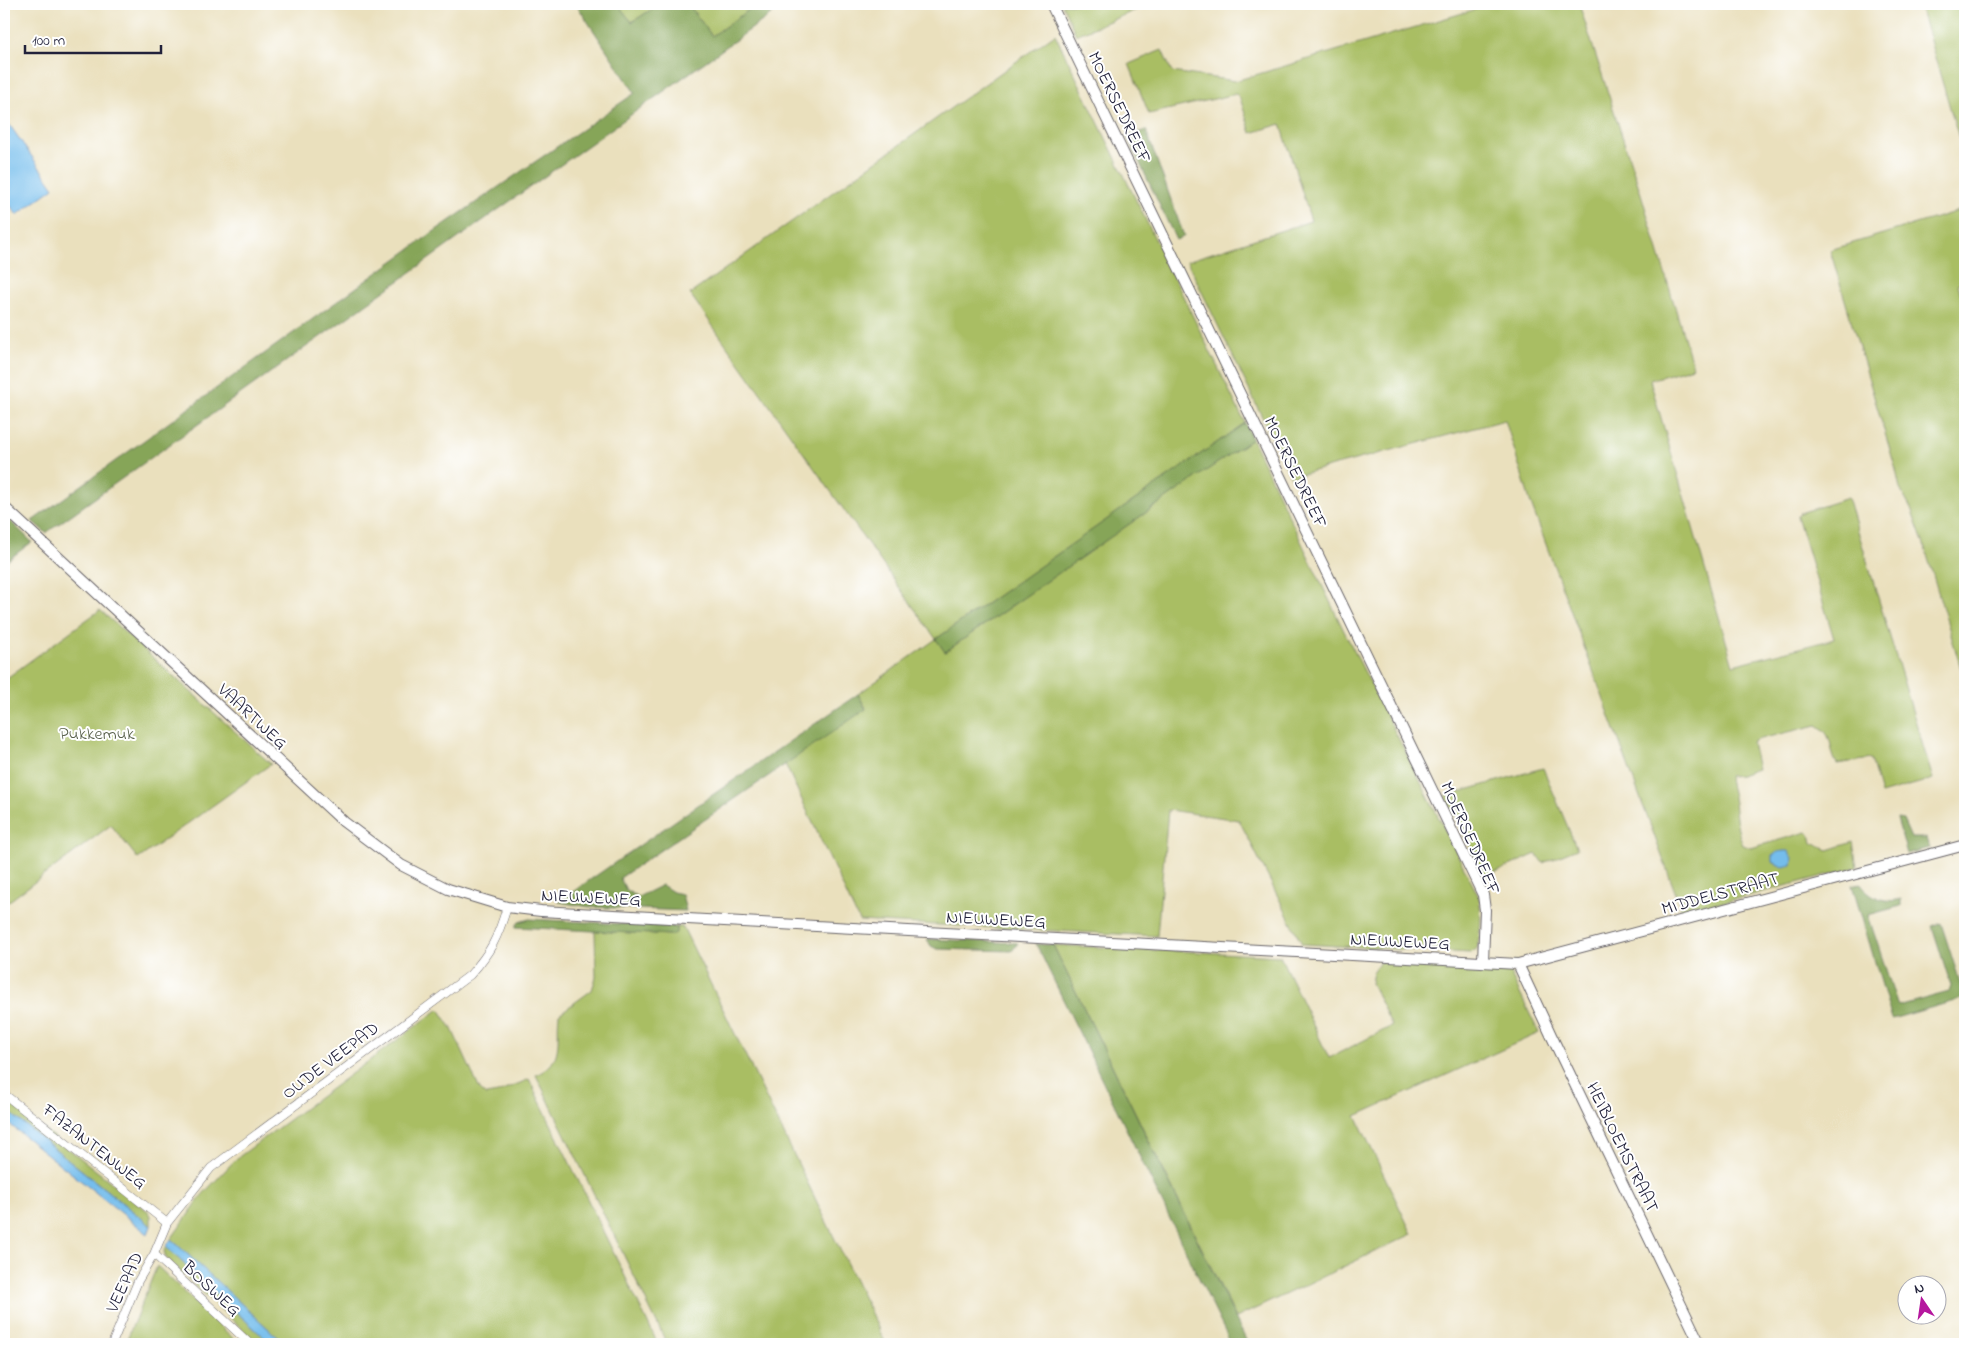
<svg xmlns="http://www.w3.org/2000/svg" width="1969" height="1348" font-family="'Indie Flower',sans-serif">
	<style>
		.green { fill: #a9be63; stroke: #66704f }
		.forest { fill: #86a559; stroke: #54644a }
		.water { fill: #74bdec; stroke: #4b7094 }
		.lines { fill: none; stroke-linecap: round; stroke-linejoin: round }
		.street-casing { stroke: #686468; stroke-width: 9 }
		.secondary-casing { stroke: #686468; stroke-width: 12 }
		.street { stroke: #fff; stroke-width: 8 }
		.secondary { stroke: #fff; stroke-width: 10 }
		.labels { text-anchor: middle; stroke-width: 4; stroke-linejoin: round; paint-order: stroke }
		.street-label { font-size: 18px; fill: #22223b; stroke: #fff }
		.park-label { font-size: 18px; fill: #58604b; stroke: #fff }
	</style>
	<rect width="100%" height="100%" fill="#fff"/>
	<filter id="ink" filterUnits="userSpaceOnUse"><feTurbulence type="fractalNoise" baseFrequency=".02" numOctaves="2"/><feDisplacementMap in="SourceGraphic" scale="10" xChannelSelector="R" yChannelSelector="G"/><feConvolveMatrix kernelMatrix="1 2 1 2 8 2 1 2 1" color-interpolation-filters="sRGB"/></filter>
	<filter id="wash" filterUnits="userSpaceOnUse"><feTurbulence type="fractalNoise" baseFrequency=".0096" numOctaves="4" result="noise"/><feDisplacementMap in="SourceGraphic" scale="20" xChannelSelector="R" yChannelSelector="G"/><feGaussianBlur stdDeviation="1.12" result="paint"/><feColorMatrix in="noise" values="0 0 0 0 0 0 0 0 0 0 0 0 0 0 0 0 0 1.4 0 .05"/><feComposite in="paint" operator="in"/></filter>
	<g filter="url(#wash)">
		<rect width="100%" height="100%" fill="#eae0bd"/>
		<path class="green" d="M617,4H660L632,22Z
			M688,4H757L712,36Z
			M1062,4H1133L1136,10L1076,35Z
			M1493,4H1579L1642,197L1693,367L1650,380L1733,665L1834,639L1797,516L1800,513L1848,498L1933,779L1881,794L1871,759L1837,764C1828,749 1835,736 1817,725L1756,740L1752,743L1758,769L1740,775L1729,776C1729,784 1732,790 1733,797C1736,813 1736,830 1743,845L1751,848L1807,832L1810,834L1812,843L1828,850L1853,842L1857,867L1683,913L1531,504L1505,420L1291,477L1187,261L1311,221L1281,124L1251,133L1240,98L1236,94L1149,114L1129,64L1162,50L1172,72L1235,81Z
			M1919,4H1965V158Z
			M1055,34L1245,423L936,639L945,652L1252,439L1345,633L1479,897C1482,914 1481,932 1477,949L1470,953L1302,944L1239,820L1168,810L1157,936L859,921L785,764L866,708L858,694L936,639L690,294Z
			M1965,209V281L1958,284L1965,310V682L1924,545L1911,509L1900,489L1896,470L1830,250Z
			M100,610L271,764L138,859L111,825L4,905V680Z
			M1543,768L1577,849L1543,863L1536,854L1485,877L1445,796Z
			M677,927H683L886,1344H667L536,1075C565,1062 556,1040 559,1014L592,990L596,977L595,931L671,935L677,930Z
			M1053,945L1280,956L1329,1058L1392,1026L1371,983L1373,972L1380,962L1508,969L1539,1033L1356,1116L1412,1234L1236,1318Z
			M439,1009L451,1027L480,1090L486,1095L498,1093L529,1079L658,1344H285L171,1239L203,1194L236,1159Z
			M4,1098L149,1212L151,1216V1226L4,1108Z
			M166,1247L271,1344H258L166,1258L164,1251Z
			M157,1266L239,1344H125Z"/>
		<path class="forest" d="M576,4H617L632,22L660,4H688L712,36L757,4H786L46,533L32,521L439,228L635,93Z
			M1146,130L1184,236L1176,240L1127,136Z
			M1245,423L1252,439L945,652L936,639Z
			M4,515L32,542L4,563Z
			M858,694L866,709L620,878L626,890L638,897L662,885L673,892L682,894L686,911L590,907L558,902Z
			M1897,819L1903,820L1911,838H1926L1929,848L1907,854Z
			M1860,883C1869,896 1885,904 1901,899V906L1868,915L1898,1006L1949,992L1951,986L1932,926L1941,923L1965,998L1892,1019L1852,885Z
			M529,919L677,927L676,933L671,935L515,927L519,922Z
			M927,939L1018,943L1012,951L937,949L931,946Z
			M1036,944L1053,945L1248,1344H1231Z"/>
		<path class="water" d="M4,117L54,188L17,215L4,197Z
			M1783,851H1788L1793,858L1792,865L1783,867L1772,862V856L1778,852Z
			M4,1108L151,1226L148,1234L4,1120Z
			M171,1239L285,1344H271L166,1247Z"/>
	</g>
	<g filter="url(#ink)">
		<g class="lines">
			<g class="street-casing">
				<path id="street" d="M4,1094L167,1223
					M154,1254L250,1344
					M112,1344L138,1281L154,1254L167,1223L211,1168L470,975C491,952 498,937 507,907"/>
			</g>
			<g class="secondary-casing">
				<path id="secondary" d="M1051,4L1483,895L1485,910L1483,961
					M4,507L344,822L401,865L448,889L507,907L541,911L1518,964L1965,845
					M1518,964L1551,1035L1700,1344"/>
			</g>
			<use href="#street" class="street"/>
			<use href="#secondary" class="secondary"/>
		</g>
	</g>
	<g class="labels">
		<g class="street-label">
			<text transform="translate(1120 107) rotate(64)" y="6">MOERSEDREEF</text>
			<text transform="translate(1296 472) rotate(64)" y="6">MOERSEDREEF</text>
			<text transform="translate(253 716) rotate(43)" y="6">VAARTWEG</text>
			<text transform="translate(1471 838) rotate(66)" y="6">MOERSEDREEF</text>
			<text transform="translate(1720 893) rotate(-15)" y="6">MIDDELSTRAAT</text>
			<text transform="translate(591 897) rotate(3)" y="6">NIEUWEWEG</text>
			<text transform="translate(996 919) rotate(3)" y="6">NIEUWEWEG</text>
			<text transform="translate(1400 941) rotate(3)" y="6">NIEUWEWEG</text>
			<text transform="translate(330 1060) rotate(-37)" y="6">OUDE VEEPAD</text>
			<text transform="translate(95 1146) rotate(38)" y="6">FAZANTENWEG</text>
			<text transform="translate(1623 1147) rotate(64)" y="6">HEIBLOEMSTRAAT</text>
			<text transform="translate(124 1282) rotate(-65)" y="6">VEEPAD</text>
			<text transform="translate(212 1288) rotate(43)" y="6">BOSWEG</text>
		</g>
		<g class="park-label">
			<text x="97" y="739">Pukkemuk</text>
		</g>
	</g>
	<rect width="1969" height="1348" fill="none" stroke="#fff" stroke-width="20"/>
	<g transform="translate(1922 1300) rotate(347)"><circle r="24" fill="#ffffff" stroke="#a7a7b1"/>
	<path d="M0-4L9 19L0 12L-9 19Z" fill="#b5179e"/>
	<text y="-8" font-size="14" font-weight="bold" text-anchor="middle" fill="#22223b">N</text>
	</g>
	<path d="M25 45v8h136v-8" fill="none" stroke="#22223b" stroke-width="2.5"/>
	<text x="32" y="45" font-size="15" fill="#22223b" stroke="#ffffff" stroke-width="4" paint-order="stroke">100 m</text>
</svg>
